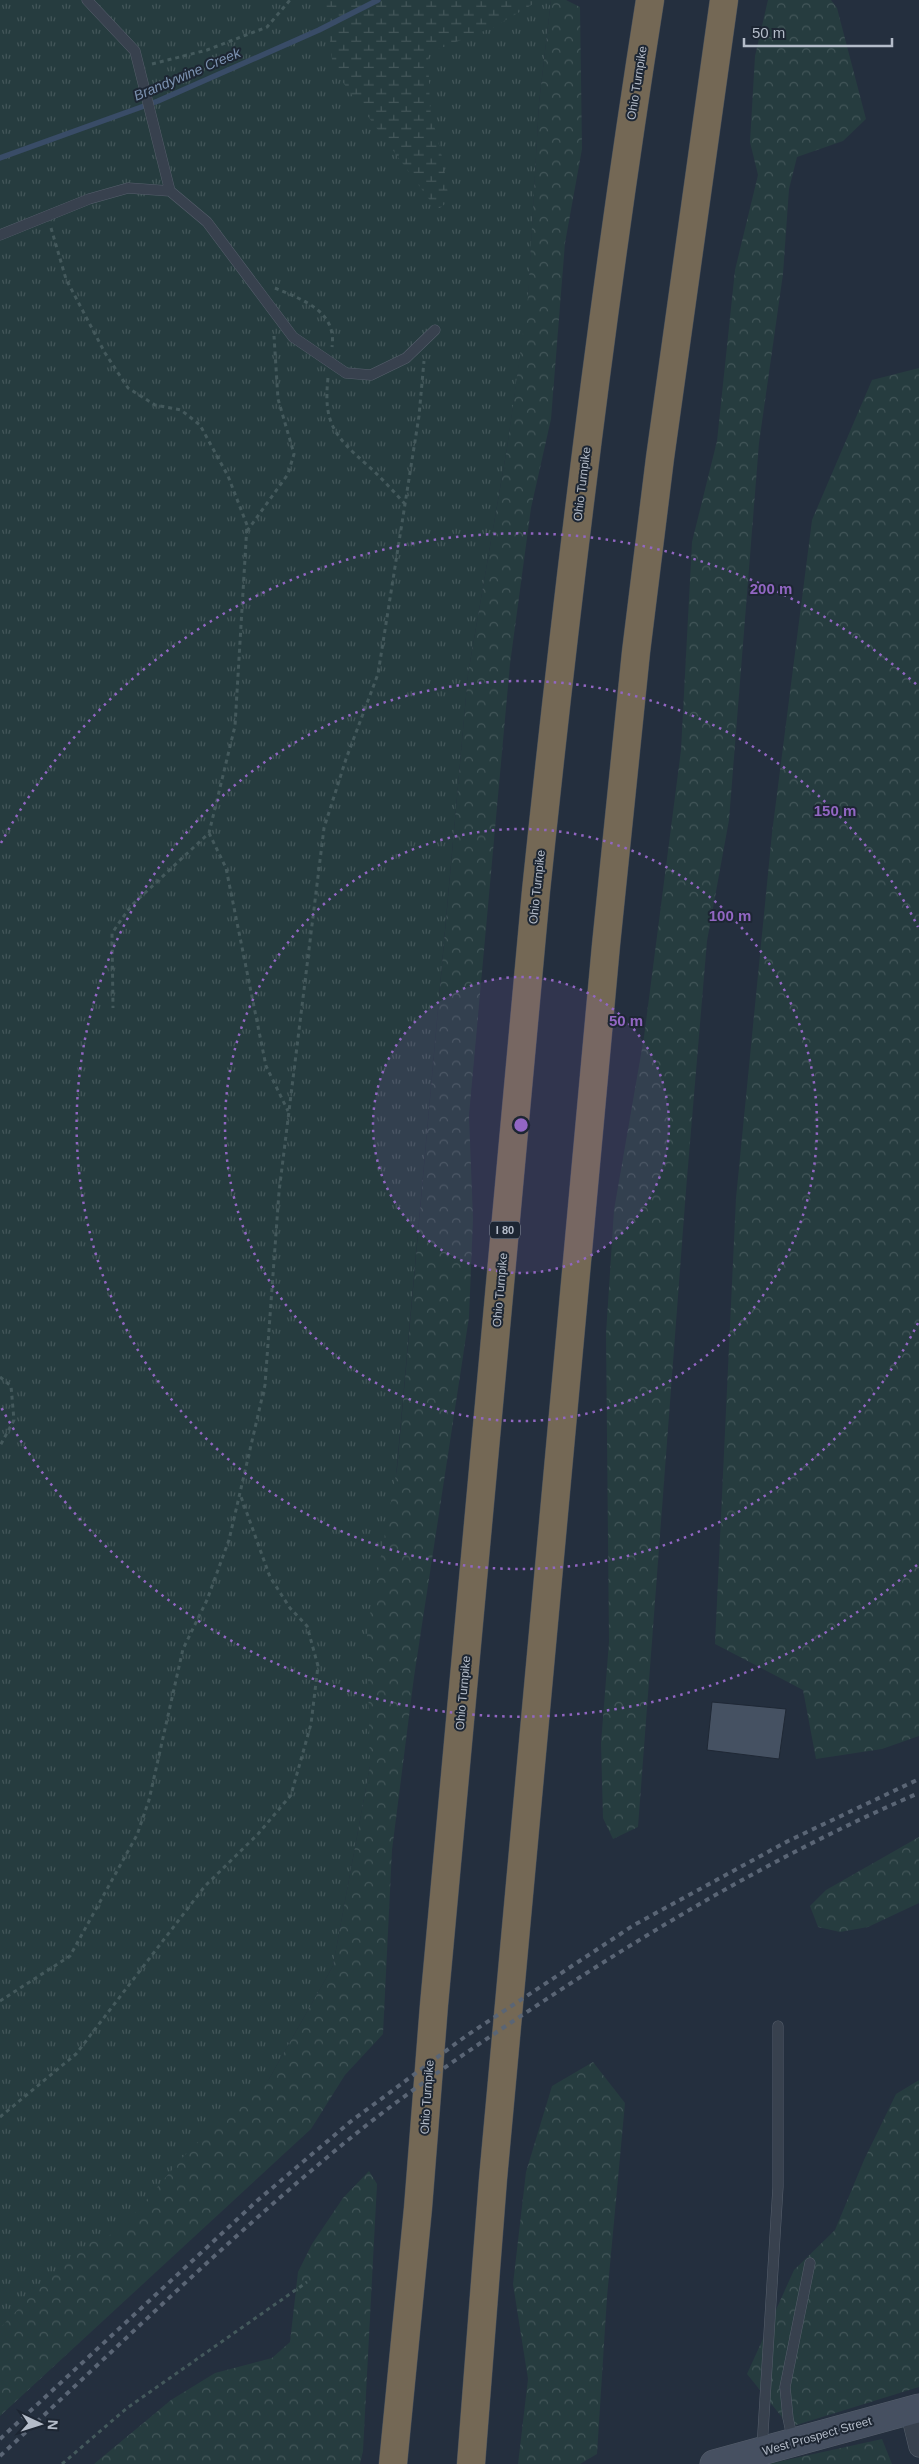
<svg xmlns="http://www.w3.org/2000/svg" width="919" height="2464" font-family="Arial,sans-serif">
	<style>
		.grass { fill: url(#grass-tufts) }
		.forest { fill: url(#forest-crowns) }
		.wetland { fill: url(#wetland-marsh) }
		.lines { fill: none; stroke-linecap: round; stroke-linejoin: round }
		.stream { stroke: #394c67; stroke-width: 5.5 }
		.building { fill: #455162; stroke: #1f2835 }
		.lane-casing { stroke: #565f6c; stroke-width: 11 }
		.street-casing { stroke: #565f6c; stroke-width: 21 }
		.secondary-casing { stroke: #565f6c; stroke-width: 29 }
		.highway-casing { stroke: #434c59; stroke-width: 29 }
		.path { stroke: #44595c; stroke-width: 3; stroke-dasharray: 4 4; stroke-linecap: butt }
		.lane { stroke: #38414e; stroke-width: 10 }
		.street { stroke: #38414e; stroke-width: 20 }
		.secondary { stroke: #465061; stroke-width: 28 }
		.highway { stroke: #746855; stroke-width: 28 }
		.rail { stroke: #5a6575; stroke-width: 4; stroke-dasharray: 5 5; stroke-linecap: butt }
		.ring { fill: none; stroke: #9266c3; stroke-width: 2.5; stroke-dasharray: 2.5 5 }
		.labels { text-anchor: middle; stroke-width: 4; stroke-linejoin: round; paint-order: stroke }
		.shield { fill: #1d2633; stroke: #878f9c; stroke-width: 1 }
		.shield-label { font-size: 11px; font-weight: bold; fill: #b4bcc9 }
		.street-label { font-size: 12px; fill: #b4bcc9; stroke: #1d2633 }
		.water-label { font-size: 14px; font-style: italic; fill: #7c92b1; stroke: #1d2633 }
		.centre { fill: #9266c3; stroke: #1d2633; stroke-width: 2.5 }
		.ring-label { font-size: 15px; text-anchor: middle; font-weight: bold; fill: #9266c3; stroke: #1d2633; stroke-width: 4; stroke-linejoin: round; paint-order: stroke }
	</style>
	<defs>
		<pattern id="grass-tufts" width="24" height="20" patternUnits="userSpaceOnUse" patternTransform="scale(1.25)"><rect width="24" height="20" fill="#263c3f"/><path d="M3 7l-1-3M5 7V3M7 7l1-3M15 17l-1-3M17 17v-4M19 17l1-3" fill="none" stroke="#435659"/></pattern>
		<pattern id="forest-crowns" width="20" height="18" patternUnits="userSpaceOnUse" patternTransform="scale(1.25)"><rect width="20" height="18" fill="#263c3f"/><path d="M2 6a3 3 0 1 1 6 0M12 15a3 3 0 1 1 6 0" fill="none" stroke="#435659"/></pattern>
		<pattern id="wetland-marsh" width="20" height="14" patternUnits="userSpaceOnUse" patternTransform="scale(1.25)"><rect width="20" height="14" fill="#263c3f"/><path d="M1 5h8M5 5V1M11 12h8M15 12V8" fill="none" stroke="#435659"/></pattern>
	</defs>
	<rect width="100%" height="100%" fill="#242f3e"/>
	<path class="grass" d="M0,0H551L539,103L528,302L507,448L468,674L370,1766L333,1966L269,2079L0,2366Z"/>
	<path class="forest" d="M551,0H566L580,7L582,149L565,243L551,419L531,508L510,664L469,1115L473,1219L469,1317L414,1677L392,1850L383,2034L345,2075L311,2129L0,2416V2328L41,2285L91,2241L119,2232L183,2157L248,2094L269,2079L333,1966L370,1766L367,1631L397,1469L468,674L507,448L528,297L539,103Z
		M768,0H831L837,8L866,119L843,141L797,157L789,189L783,274L759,443L729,820L707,941L686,1190L638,1827L613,1839L603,1818L601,1743L609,1642L606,1334L614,1210L644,1037L681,750L692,542L717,441L735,270L758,175L750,142L755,56Z
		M919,368V1736L882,1749L816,1759L803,1690L715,1644L736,1198L772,833L812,520L872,380Z
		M919,1837V1903L868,1927L840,1932L818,1927L810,1906L826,1890Z
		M593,2062L625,2103L607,2297L597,2454L580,2464H518L528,2379L513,2284L526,2172L552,2086Z
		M919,2080V2387L790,2427L747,2374L794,2270L835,2230L864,2160L896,2094Z
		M369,2171L377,2184L363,2451L360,2464H94L171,2400L215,2373L272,2358L290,2342L298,2272L312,2244L343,2198Z
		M882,2439L892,2464H768Z"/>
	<path class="wetland" d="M326,0H540L494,27L428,53L430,109L443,161L449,201L437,210L333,69Z"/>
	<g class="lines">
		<path class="stream" d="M0,158L158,101L319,30L378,0"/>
	</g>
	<path class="building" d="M712,1702L786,1709L779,1759L707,1750Z"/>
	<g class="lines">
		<g class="lane-casing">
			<path id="lane" d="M87,0L135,51L170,191
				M0,235L89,199L128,188L170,191L207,222L293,337L346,373L371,375L406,358L435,330
				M793,2442L788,2418L785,2387L810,2263
				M762,2448L778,2187V2026"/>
		</g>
		<g class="street-casing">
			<path id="street" d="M910,2410L919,2447"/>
		</g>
		<g class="secondary-casing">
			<path id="secondary" d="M714,2464L919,2408"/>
		</g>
		<g class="highway-casing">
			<path id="highway" d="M393,2464L418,2208L434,2005L536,891C567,593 603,296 650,0
				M471,2464L493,2179L606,945L636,652L660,458L724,0"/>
		</g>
		<path class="path" d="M152,64L207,50L267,27L290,0
			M51,228L66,279L105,353L128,388L155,405L181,410L200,425L228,476L247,525L235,726L209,833L131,906L112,933L113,1008
			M275,288C303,300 337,311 332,347
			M328,378C323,424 335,436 367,465C381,477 393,491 405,504
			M247,531L288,474L294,454L278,399L274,336
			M209,833L226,868L266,1066L288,1111
			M0,1377L11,1386L14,1420L0,1446
			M0,2001L70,1956L137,1835L149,1800L183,1649L207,1600L229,1540L265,1385L279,1192L324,828L346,759L378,674L419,416L424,361
			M0,2117L76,2054L205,1886L258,1834L291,1795L311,1724L318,1666L307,1626L290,1608L270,1577L240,1494
			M62,2464L127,2408L307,2282"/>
		<use href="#lane" class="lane"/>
		<use href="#street" class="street"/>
		<use href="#secondary" class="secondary"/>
		<use href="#highway" class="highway"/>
		<path class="rail" d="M0,2439L258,2200L350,2122L466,2036L634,1925L788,1841L919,1779
			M0,2456C115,2350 227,2239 348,2140C408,2091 474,2047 539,2004C660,1924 786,1850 919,1793"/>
	</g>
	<circle cx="521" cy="1125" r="148" fill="#9266c3" fill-opacity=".12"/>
	<g class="ring">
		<circle cx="521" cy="1125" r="148"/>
		<circle cx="521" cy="1125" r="296"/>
		<path d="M918 1323A444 444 0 1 1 918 927"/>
		<path d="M917 1565A592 592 0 0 1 1 1407M1 843A592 592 0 0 1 917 685"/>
	</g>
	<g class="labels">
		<rect class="shield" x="490" y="1221.5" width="30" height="17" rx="4"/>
		<g class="shield-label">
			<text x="505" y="1234">I 80</text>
		</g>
		<g class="street-label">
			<text transform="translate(637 83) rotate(-81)" y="4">Ohio Turnpike</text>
			<text transform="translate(582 484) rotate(-83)" y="4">Ohio Turnpike</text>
			<text transform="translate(537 887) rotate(-84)" y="4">Ohio Turnpike</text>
			<text transform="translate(500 1290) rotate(-85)" y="4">Ohio Turnpike</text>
			<text transform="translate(463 1693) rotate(-85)" y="4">Ohio Turnpike</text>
			<text transform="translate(427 2097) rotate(-86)" y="4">Ohio Turnpike</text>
			<text transform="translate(817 2436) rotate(-16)" y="4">West Prospect Street</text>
		</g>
		<g class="water-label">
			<text transform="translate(187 74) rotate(-23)" y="5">Brandywine Creek</text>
		</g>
	</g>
	<circle cx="521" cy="1125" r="8" class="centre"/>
	<g class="ring-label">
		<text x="771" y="594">200 m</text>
		<text x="835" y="816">150 m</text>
		<text x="730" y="921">100 m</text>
		<text x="626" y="1026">50 m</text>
	</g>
	<g transform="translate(40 2424) rotate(94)" stroke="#1d2633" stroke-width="4" paint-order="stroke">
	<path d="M0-4L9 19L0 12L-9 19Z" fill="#b4bcc9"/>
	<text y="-8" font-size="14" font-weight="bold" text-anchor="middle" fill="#b4bcc9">N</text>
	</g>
	<path d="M744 38v8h148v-8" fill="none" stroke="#b4bcc9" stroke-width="2.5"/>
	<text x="752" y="38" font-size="15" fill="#b4bcc9" stroke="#1d2633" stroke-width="4" paint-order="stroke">50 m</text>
</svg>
